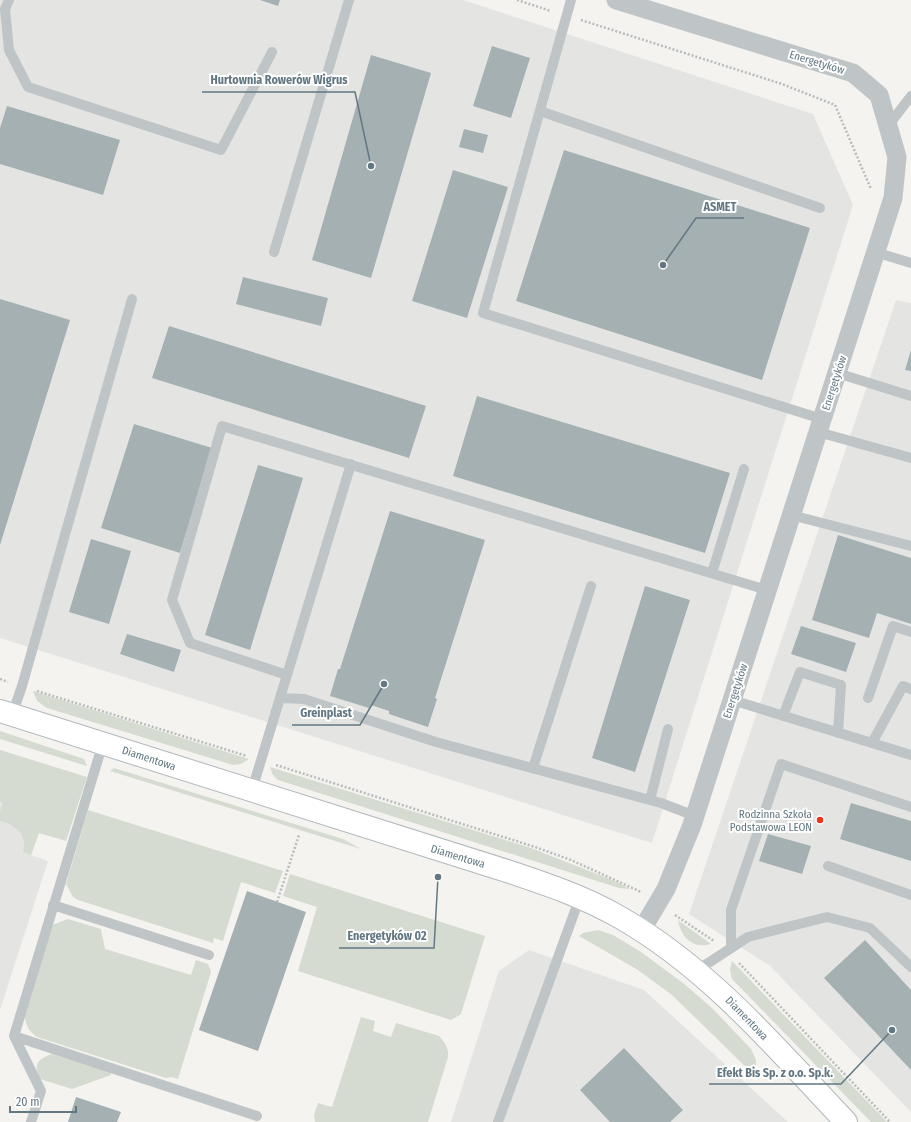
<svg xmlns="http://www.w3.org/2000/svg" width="911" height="1122" font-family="'Fira Sans Condensed',sans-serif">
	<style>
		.built { fill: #e4e5e3 }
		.green { fill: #d5dbd0 }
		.building { fill: #a5b0b3 }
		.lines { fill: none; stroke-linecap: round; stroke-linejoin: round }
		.secondary-casing { stroke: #b1b8bb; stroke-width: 24 }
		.path { stroke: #b9bcbe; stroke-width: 2.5; stroke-dasharray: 2 2; stroke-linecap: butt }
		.lane { stroke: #bfc4c6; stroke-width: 10 }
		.street { stroke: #bfc4c6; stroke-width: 19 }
		.secondary { stroke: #fff; stroke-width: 22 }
		.poi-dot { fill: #e9331a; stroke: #fff; stroke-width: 1.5 }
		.labels { text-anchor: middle; stroke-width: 4; stroke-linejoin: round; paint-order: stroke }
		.street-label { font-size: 11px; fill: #627782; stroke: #fff }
		.poi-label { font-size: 11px; fill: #627782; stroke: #fff; text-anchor: end }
		.leader { fill: none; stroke: #627782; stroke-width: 1.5 }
		.callout-dot { fill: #627782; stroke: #fff; stroke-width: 1.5 }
		.callout-label { font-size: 12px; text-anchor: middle; font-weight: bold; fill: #627782; stroke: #fff; stroke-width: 4; stroke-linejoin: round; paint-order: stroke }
	</style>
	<rect width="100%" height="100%" fill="#f4f3ef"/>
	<path class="built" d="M0,0H463L813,114L853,205L652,843L0,638Z
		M896,300L911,303V1112L770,966L689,914Z
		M0,757L54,837L38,833L31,855L48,861L0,1010Z
		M529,950L644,990L788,1122H451L499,971Z"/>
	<path class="green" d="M33,691L249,759L241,764L233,765L47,708L37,701Z
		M0,731L84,759L87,766L0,739Z
		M0,750L87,777L66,841L39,833L31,855L23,852C28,835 16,825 0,821V811L3,803L0,802Z
		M270,767L531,848L617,882L630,889L619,888L278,780L273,775Z
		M114,768L343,839L361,849L110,771Z
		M88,810L283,871L275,893L241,882L223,941L214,938L213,943L78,900L73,897L66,884Z
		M290,874L485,936L461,1014L451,1020L298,971L317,907L283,896Z
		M68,919L101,929L105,949L191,975L196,960L208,964L211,972L178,1079L171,1077L166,1078L37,1037C29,1031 26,1026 25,1017L52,925Z
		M678,920L711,944C693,949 681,938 678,920Z
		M598,930L613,935L641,952L683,983L712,1008L751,1049L756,1060V1070L753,1074L672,995L638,970L579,936L583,933Z
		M732,961L887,1122H871L732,979L730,970Z
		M361,1017L375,1021L373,1031L391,1037L396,1023L439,1036C445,1043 449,1048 448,1057L428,1122H315L314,1115L318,1103L332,1107Z
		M52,1054L111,1072V1075L72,1089L40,1079C33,1065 37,1059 52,1054Z"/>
	<path class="building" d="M260,0H280L278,6Z
		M492,46L530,58L511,118L473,106Z
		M371,55L431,73L371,278L312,260Z
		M7,106L120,140L103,195L0,164V128Z
		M464,129L488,135L483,153L459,147Z
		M564,150L810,228L762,380L516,301Z
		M453,170L508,187L467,318L412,301Z
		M243,277L328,298L321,326L236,304Z
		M0,299L70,320L0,545Z
		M169,326L426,406L409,458L152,378Z
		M911,350V371L905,370Z
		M477,396L730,473L705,553L453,476Z
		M134,424L212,448L180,553L101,528Z
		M258,465L303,478L250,650L205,635Z
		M390,511L485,540L435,698L437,699L428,727L389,714V711L371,705L369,708L330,696L338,669H340Z
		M838,535L911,558V624L877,613L869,638L812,620Z
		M91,539L131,551L109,624L69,612Z
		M645,586L690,600L635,772L592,758Z
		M801,626L856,643L846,672L791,654Z
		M127,634L181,650L174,672L120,654Z
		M851,803L911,821V861L840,839Z
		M768,834L811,846L802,874L759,861Z
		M247,891L306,912L258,1051L199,1030Z
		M865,940L911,990V1070L824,978Z
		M624,1048L683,1110L670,1122H610L580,1090Z
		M76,1097L121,1112L117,1122H68Z"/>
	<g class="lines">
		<g class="secondary-casing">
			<path id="secondary" d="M0,711L507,871C546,884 585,897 621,918C710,969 777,1049 846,1122"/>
		</g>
		<path class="path" d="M517,0L551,11
			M581,20L782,84L835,105L871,189
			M0,679L8,682
			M37,691L247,756
			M276,765L535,847L571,860L641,892
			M277,902L299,835
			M675,915L714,941
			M739,963L890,1122"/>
		<path class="lane" d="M9,0L5,9L9,50L28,87L221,150L272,52
			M571,0L483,313L822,419
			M540,111L820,208
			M888,126L911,96
			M274,252L349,0
			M875,252L911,263
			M837,373L911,396
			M818,432L911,458
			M791,515L911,546
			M712,573L744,469
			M287,675L190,643L172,600L222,426L767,590
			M280,698L351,464
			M868,698L893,626L911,632
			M732,700L911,755
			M12,715L22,686L132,299
			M783,716L800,672L841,685L838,733
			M872,743L903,686L911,689
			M533,768L591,586
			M252,790L280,698L304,699L436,742L661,803L695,816
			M650,800L668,729
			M828,866L911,895
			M53,905L209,955
			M731,948V910L781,764L911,807
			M696,971L748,937L827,917L870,928L911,967
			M14,1036L257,1116
			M31,1122L41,1091L14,1036L103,743
			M498,1122L580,897"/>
		<path class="street" d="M616,0L853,73L879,95L897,157L893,198L692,825L666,889L641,931"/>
		<use href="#secondary" class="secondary"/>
	</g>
	<circle class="poi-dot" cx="820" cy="820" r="4"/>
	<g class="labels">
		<g class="street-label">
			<text transform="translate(817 62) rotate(17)" y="4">Energetyków</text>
			<text transform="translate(834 383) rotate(-72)" y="4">Energetyków</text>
			<text transform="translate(735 691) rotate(-72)" y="4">Energetyków</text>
			<text transform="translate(149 758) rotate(18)" y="4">Diamentowa</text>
			<text transform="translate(458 856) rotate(17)" y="4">Diamentowa</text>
			<text transform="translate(747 1018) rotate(46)" y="4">Diamentowa</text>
		</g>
		<g class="poi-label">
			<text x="812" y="818">Rodzinna Szkoła<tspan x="812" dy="13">Podstawowa LEON</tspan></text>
		</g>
	</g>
	<path class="leader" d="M371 166L355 92H202M663 265L696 218H744M384 684L360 725H292M438 877L434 948H339M892 1030L841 1084H709"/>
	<g class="callout-dot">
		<circle cx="371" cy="166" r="4"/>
		<circle cx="663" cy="265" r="4"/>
		<circle cx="384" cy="684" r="4"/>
		<circle cx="438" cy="877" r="4"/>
		<circle cx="892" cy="1030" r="4"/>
	</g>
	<g class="callout-label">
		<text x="279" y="84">Hurtownia Rowerów Wigrus</text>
		<text x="720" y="211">ASMET</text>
		<text x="326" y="717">Greinplast</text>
		<text x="387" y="940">Energetyków 02</text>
		<text x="775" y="1077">Efekt Bis Sp. z o.o. Sp.k.</text>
	</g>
	<path d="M10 1106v6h66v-6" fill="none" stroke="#627782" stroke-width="2"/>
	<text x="16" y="1106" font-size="12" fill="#627782" stroke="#ffffff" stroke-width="3" paint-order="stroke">20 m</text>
</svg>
